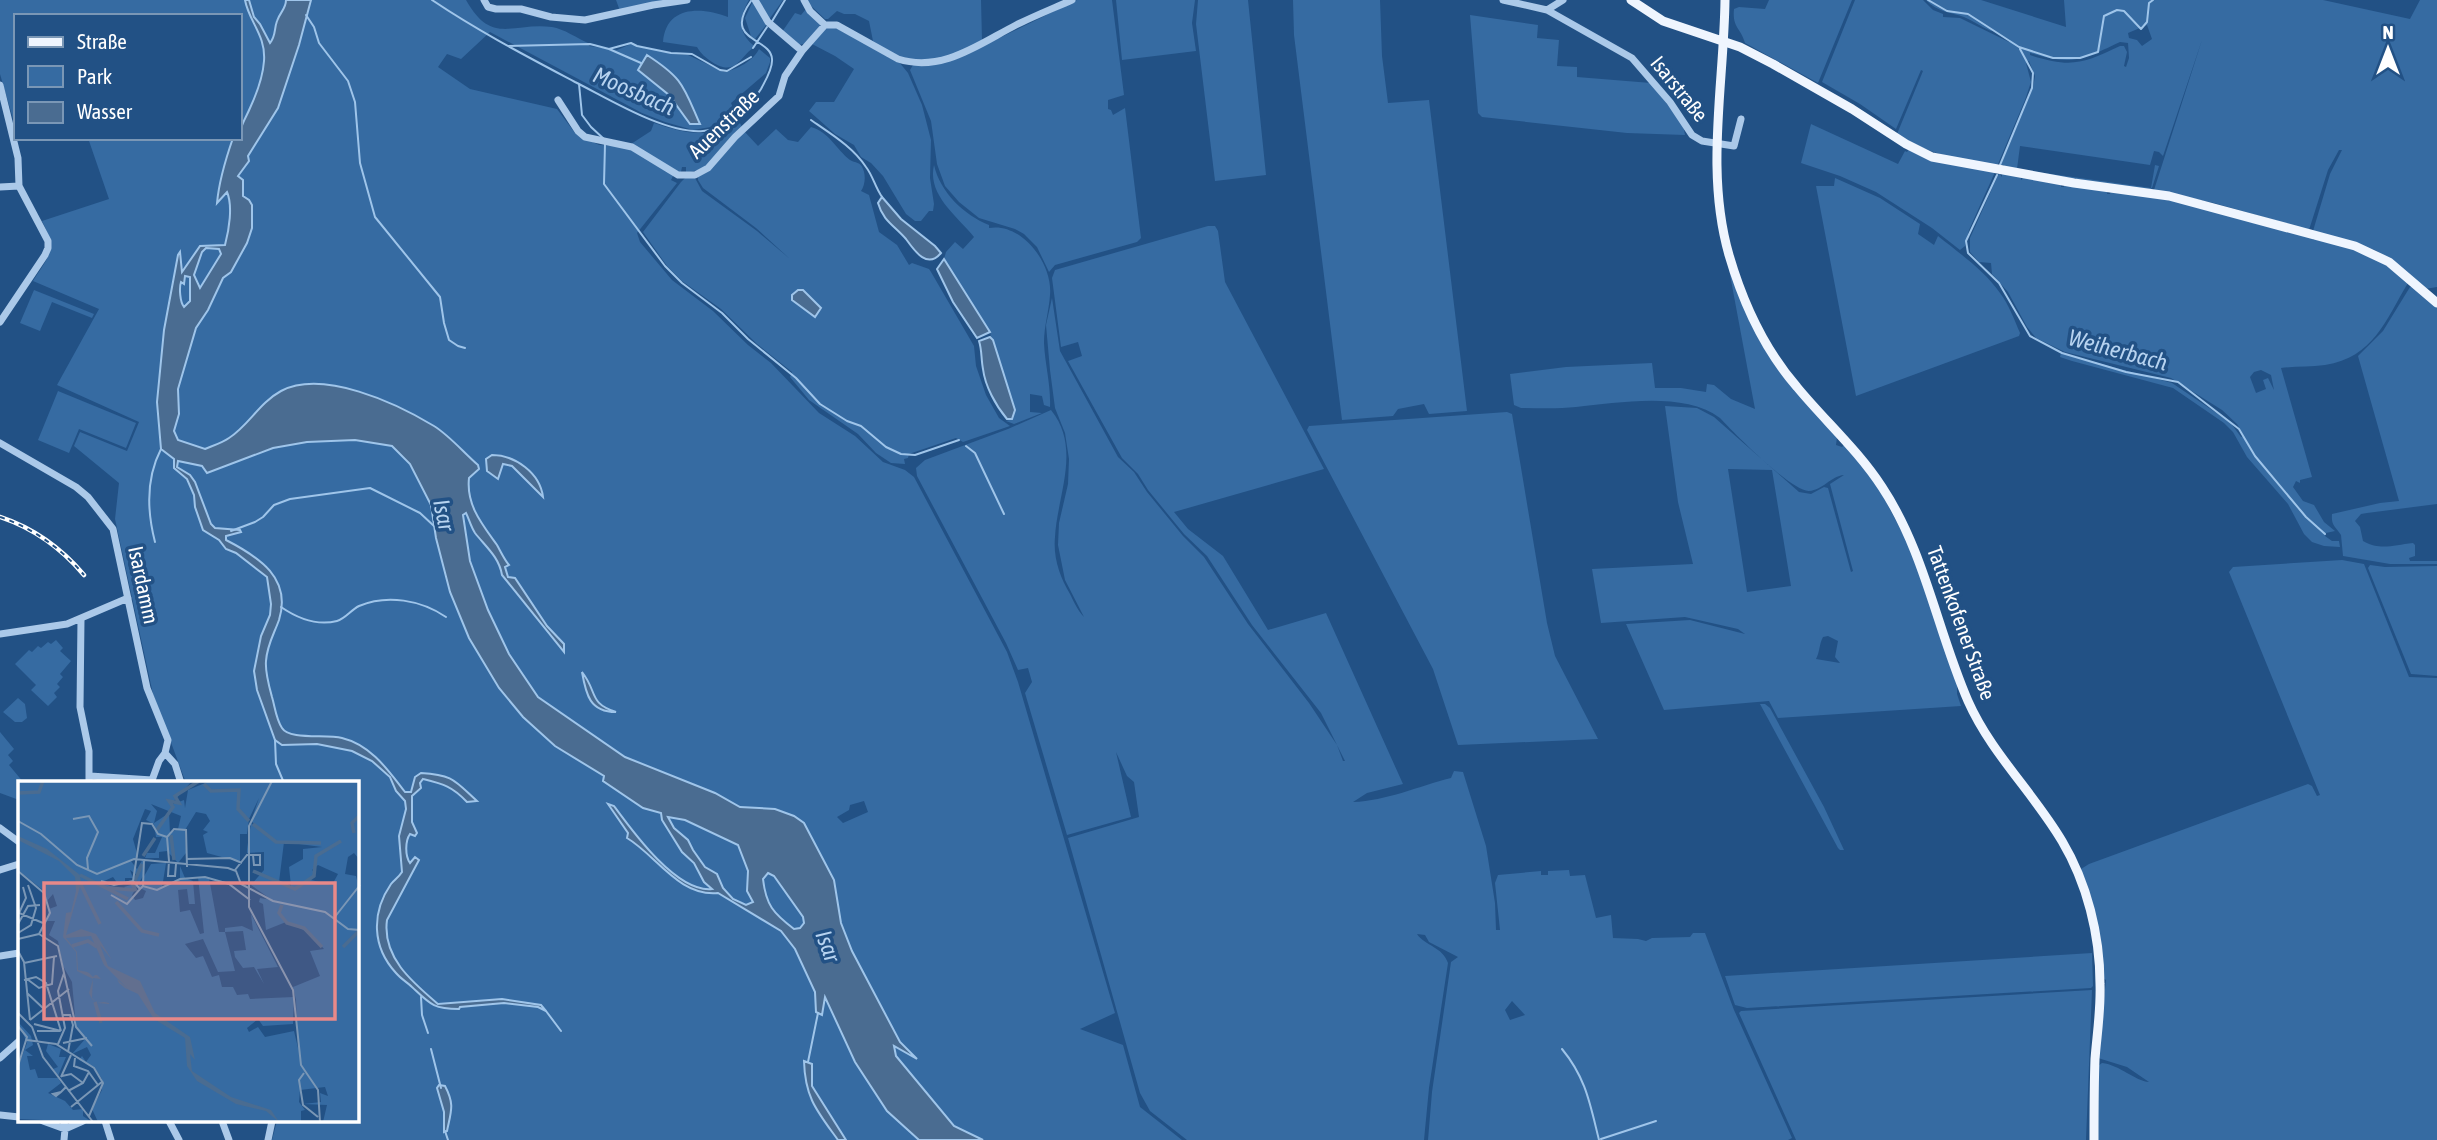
<svg xmlns="http://www.w3.org/2000/svg" width="2437" height="1140" font-family="'Asap Condensed',sans-serif">
	<style>
		.green { fill: #366ba2; fill-rule: evenodd }
		.water { fill: #4a6c91; stroke: #9fc5ea; stroke-width: 2; fill-rule: evenodd }
		.lines { fill: none; stroke-linecap: round; stroke-linejoin: round }
		.stream { stroke: #9fc5ea; stroke-width: 2 }
		.minor { stroke: #abc9e9; stroke-width: 7 }
		.major { stroke: #eff5fe; stroke-width: 9 }
		.rail-casing { stroke: #fff; stroke-width: 4.5 }
		.rail { stroke: #225185; stroke-width: 2; stroke-dasharray: 5; stroke-linecap: butt }
		.labels { text-anchor: middle; stroke-width: 7; stroke-linejoin: round; paint-order: stroke }
		.street-label { font-size: 21px; fill: #fff; stroke: #225185 }
		.water-label { font-size: 23px; font-style: italic; fill: #b7d3f0; stroke: #225185 }
		.inset-river { fill: none; stroke: #4a6c91; stroke-width: 3.5 }
		.inset-road { fill: none; stroke: #7a97b6; stroke-width: 2 }
		.view { fill: #e88989; fill-opacity: 0.15; stroke: #e88989; stroke-width: 3.5 }
		.inset-edge { fill: none; stroke: #fff; stroke-width: 3.5 }
	</style>
	<rect width="100%" height="100%" fill="#225185"/>
	<path class="green" d="M0,0H466C492,46 512,22 552,27C564,29 577,38 588,43L589,46L617,50L631,44L672,54L688,55L724,72C737,70 754,60 759,49L770,58V62L766,73L731,103L736,115L717,126L693,130L665,122L642,113L490,32L461,59L447,54L438,67L470,89L557,109L575,133L599,145L624,146L674,174L671,180L677,183L637,233L640,242L672,280L713,311L748,345L771,363L819,413L855,436L883,462L905,470L914,477L1007,652L1018,682L1115,1013L1080,1029L1123,1045L1140,1107L1182,1140H272L277,1121H357V783H186L153,694L115,519L119,483L74,446L80,432L127,451L139,422L57,385L99,309L33,281C50,254 57,251 42,221L109,199L88,138H240V16H16V129L0,74ZM864,801L868,812L843,823L837,817L849,810L850,805Z
		M616,0H678L620,11Z
		M728,0H749C738,18 738,35 756,47C741,52 738,79 712,62C706,58 701,54 697,47L663,42C666,5 702,7 728,17Z
		M758,0H783L768,21Z
		M805,0H981L982,40C958,54 931,67 902,58C892,55 882,47 873,41L869,21L855,14H844L837,11L828,19H825Z
		M1077,0H1112L1124,95L1108,100V109L1111,110L1113,115L1125,108L1141,238L1137,242L1055,265L1049,272L1037,247L1024,234L1015,229L979,218L959,202L945,186L937,164L931,121L910,70L913,65C957,64 1034,20 1077,0Z
		M1116,0H1195L1192,23L1196,51L1122,60Z
		M1198,0H1248L1266,175L1215,181L1196,24Z
		M1293,0H1380L1382,56L1388,103L1429,100L1467,411L1429,414L1424,404L1398,409L1393,416L1342,420L1294,35Z
		M1769,0H1852L1818,83L1745,43C1741,28 1732,28 1734,9L1739,7L1765,9Z
		M1855,0H1923L1933,10L1943,14V17L1960,18L2009,42L2010,40L1993,30L1991,31C1982,27 1973,21 1964,17C1950,12 1937,12 1926,0H1981L2066,27L2064,0H2323L2410,19L2420,0H2437V287L2425,289L2387,257L2375,250L2313,231L2330,174L2342,150H2339L2328,170L2309,230L2214,203L2154,190L2202,40L2163,156L2159,152L2154,151L2150,165L2020,146L2017,169L2151,188L2155,165L2159,166L2152,188L2149,190L2004,168V165H2001L2033,88L2035,76L2029,61L2026,63L2031,82L2025,100L1998,164L1995,166C1955,158 1932,156 1897,134L1923,71L1921,70L1896,129L1860,104L1822,82ZM2147,25L2152,39L2142,46L2137,40L2129,38L2128,33ZM2120,42L2128,43L2129,58L2126,67L2124,66L2127,52L2124,46H2120C2082,64 2071,68 2030,55V53C2072,66 2082,60 2120,42Z
		M753,1L767,24L755,39L751,36L745,18Z
		M806,9L821,24L807,43L799,45L782,32L795,13L801,15Z
		M1470,15L1538,25L1537,38L1559,40L1557,66L1577,67V77L1651,83L1683,125L1685,135L1627,133L1482,117L1478,113Z
		M832,26L899,62L908,73L922,105L931,140L930,178L934,204L933,211H929L921,221H915L906,214L883,176L871,163L861,157L854,145L835,134L809,111L816,102H834L854,69L835,56L812,44L824,29Z
		M738,119L742,127C726,146 712,172 686,172V167H682L681,172H679L631,144L651,131L654,123C681,132 714,142 738,119Z
		M1811,124L1898,164L1905,151L1907,152L1909,149L1995,172L1969,230L1965,246L1960,250L1932,228L1876,192L1840,176L1801,163Z
		M811,127C828,131 837,150 850,160C855,163 861,162 863,169C866,176 865,185 861,191L869,195L879,232L897,245L909,265L912,263L929,269L931,272L974,346L976,366L986,395L999,418L1010,426L963,442L956,438L909,454L908,458L904,459L905,464L891,463L876,453L858,434L809,400L790,377L792,372L757,344L721,309L682,281L667,266L643,232L681,182L686,177L695,178L702,191L757,231L790,259L756,228L703,188L698,180V174L743,130L758,146L776,129L788,140L798,142Z
		M934,165C940,192 964,215 989,225V228C1021,222 1053,263 1050,295C1049,311 1044,326 1044,343C1045,365 1051,385 1050,407L1044,405L1042,396L1030,394V412L1042,413L1014,424L1006,421L1012,419L990,332L944,259L946,252L955,242L963,249L974,237C957,216 927,195 934,165Z
		M1999,173L2002,177V173L2021,176V180L2024,177L2061,183V187H2064V184L2108,190L2107,194H2110L2111,190L2174,201L2313,237V240L2316,238L2374,255L2408,283C2385,321 2374,357 2325,365C2310,367 2295,366 2281,368L2312,477L2300,480V483L2296,481L2293,487L2303,501L2314,505L2324,522L2335,531L2326,533L2325,536L2332,541H2339L2340,547L2324,546L2312,542L2304,534L2288,504L2247,457L2233,432L2224,423L2173,388L2072,361L2060,357L2061,353L2172,383L2230,422L2241,437L2244,436L2237,424L2222,410L2171,378L2065,352L2036,338L2027,327L2008,292L1992,274L1991,263L1979,262L1970,252V238ZM2261,370L2271,375L2274,390L2268,378L2263,380L2266,389L2256,393L2250,377L2254,372Z
		M1835,178L1880,198L1920,224L1918,234L1934,245L1938,236C1959,253 1984,270 2000,293C2009,305 2014,319 2020,333L2019,336L1856,396L1816,186H1834Z
		M1208,226H1215L1218,231L1225,282L1324,469L1174,512L1188,529L1223,556L1268,630L1326,613L1403,784L1367,793L1353,802C1386,801 1419,786 1451,778L1454,771L1463,772L1486,846L1495,903L1496,930H1500L1495,883L1498,875L1541,871V875H1548V871L1569,870L1570,876L1585,875L1596,918L1611,915L1613,938L1638,939L1646,941L1652,938L1690,937L1693,933H1705L1734,1010L1792,1138L1788,1140H1428L1432,1092L1451,962L1458,957L1429,942L1425,935L1417,934C1425,946 1443,947 1448,963L1429,1088L1424,1140H1187L1150,1111L1140,1093L1068,838L1139,817L1134,782L1127,776L1116,752L1131,817L1067,835L1025,693L1032,682L1028,668L1018,670L1006,643L917,476L916,468L925,460L1008,429L1051,410C1082,448 1057,496 1055,537C1053,558 1060,577 1070,594C1074,602 1078,611 1084,617L1065,580L1058,545L1059,523L1068,484L1069,459L1065,433L1055,408L1050,370L1046,325L1052,298L1060,351L1118,457L1134,472L1147,492L1183,536L1204,557L1248,624L1309,703L1337,745L1343,761H1345L1321,713L1252,625L1207,556L1184,534L1148,490L1138,474L1122,458L1068,361L1082,356L1078,342L1061,347L1052,278L1055,270ZM1512,1001L1525,1015L1510,1020L1505,1010Z
		M1728,264C1739,297 1751,328 1770,358C1788,386 1815,411 1837,437L1836,445L1842,447L1845,444L1879,489L1909,545L1957,683V694L1961,706L1778,718L1769,701L1664,710L1626,624L1690,620L1745,634L1738,629L1685,617L1601,623L1592,569L1693,564L1678,502L1665,406L1697,408L1714,417L1799,492L1811,494L1824,487L1828,488L1851,572L1853,571L1830,484L1844,475C1831,476 1823,490 1809,491C1792,492 1734,433 1720,418C1683,391 1619,403 1576,407C1558,409 1539,408 1521,408L1514,405L1510,374L1566,367L1652,363L1655,388H1681L1706,392L1707,384L1714,385L1731,399L1755,409ZM1728,469L1772,470L1791,586L1747,592ZM1828,636L1838,641L1835,657L1840,663L1816,659C1820,652 1819,644 1823,637Z
		M2410,287H2413L2437,305V504L2367,513L2361,514L2355,521L2360,527L2363,541C2381,551 2393,545 2413,543L2415,545V556L2409,558L2410,561H2437V564H2390L2343,556L2341,535C2335,526 2331,526 2332,514L2380,503L2399,501L2358,356L2383,331Z
		M34,290L94,314L92,318L52,302L40,331L20,323Z
		M58,391L136,423L126,448L79,429L69,453L38,440Z
		M1507,412L1512,414L1547,623L1555,656L1598,739L1458,745L1433,669L1307,430L1309,426Z
		M2342,560L2364,564L2409,677L2437,678V1140H2097L2098,1066L2102,1063C2120,1065 2135,1081 2149,1082L2127,1067L2098,1058L2106,980L2103,978L2081,869L2089,864L2308,784L2312,786L2317,796L2320,795L2229,572L2233,567Z
		M2370,565L2385,567L2437,566V676L2411,674L2368,568Z
		M56,640L63,648L60,651L71,661L60,674L63,677L57,684L60,687L54,693L57,697L48,706L31,690L36,685L15,664L29,650L32,652L38,646L41,648L48,642L51,644Z
		M18,698L25,704L27,718L22,722H15L3,712Z
		M1760,704H1765L1770,708L1824,807L1844,850H1840L1838,848Z
		M0,732L14,749L8,755L13,761L9,765L24,783H19V800L0,793Z
		M2092,953L2093,986L2091,988L1747,1008L1735,1005L1725,976Z
		M2092,990L2086,1140H1796L1739,1013L1741,1011Z"/>
	<path class="water" d="M245,0H249L254,17L260,24L270,43C276,36 274,29 277,21C280,12 286,9 286,0H311L299,45L278,108L248,156L249,161L238,176L243,180V196L249,200L252,205V228L247,243L231,272L223,278L208,310L196,328L178,389L179,414L174,431L178,440L205,449C212,446 222,443 229,438C249,425 259,403 281,391C323,369 396,403 434,426C450,436 464,453 478,465L479,469L469,478C466,505 482,524 497,545C501,552 504,559 509,565L505,567L508,577L515,578L547,626L564,644V652L502,575C499,557 486,547 475,533C471,527 469,519 466,513L463,515L470,561L488,610L509,654L538,697L625,757L715,793L740,807L775,809L794,816L804,823L834,880L841,923L852,951L900,1042L917,1059L894,1046L896,1056L954,1126L983,1140H919L887,1111L855,1062L825,997L822,1015L816,1012L815,992L795,949L781,931L718,893C679,897 656,855 627,838L628,833L608,804L614,806C633,832 677,893 712,889L704,882L694,863L682,852L662,820L661,813L643,808L603,781L604,776L555,746L523,717L499,688L469,638L450,592L436,538L431,505L410,464L392,446L355,440L307,442L273,448L207,473L202,466L178,461L177,467L190,475L195,482L211,524L215,528L240,530L241,532L226,536V540C259,557 292,578 279,620C274,634 267,645 266,661C265,672 269,686 272,697C275,707 276,719 282,728C289,740 326,734 342,738C371,745 388,770 405,792H411L415,777L421,773C453,775 454,780 477,801L467,802C452,786 443,784 423,779L420,783L421,788L412,796V822L417,833L415,836L410,834C405,841 405,856 410,863L415,857L419,860L387,920C382,957 412,982 438,1004L502,999L541,1005L546,1011L538,1007L504,1003L460,1007L459,1009C433,1009 430,1004 412,987C407,982 401,979 396,973C372,947 371,913 391,884C394,880 399,877 402,872L399,836L406,809L405,801L396,791L390,777L372,761L352,751L317,744L282,745L275,740L257,690L254,671L261,636L270,615L271,604L267,577L236,553L226,549L219,540L203,530L195,507L194,495L187,479L174,468V459L161,449L157,402L164,330L178,255L180,252L182,272L200,246L225,245C229,230 233,206 227,192L217,203C219,181 226,158 233,138H240C240,125 245,120 250,108C256,95 263,76 264,61C266,35 249,22 245,0ZM206,248L219,249L221,254L200,288L194,275L202,252ZM185,276L190,277V301L184,307C180,302 179,288 181,282L184,284ZM668,817L685,820L738,845L748,871L747,891L753,902L746,905L733,899L723,888L717,874L705,867L693,850L688,840L674,828ZM768,873L774,876L803,917L804,923L800,928L794,929C773,913 766,905 763,879Z
		M647,55C684,79 683,86 700,124H690L669,95L638,70Z
		M882,197L901,219L935,246L941,253C927,270 914,250 906,239C895,226 883,221 878,203Z
		M944,259L990,332L977,338L953,302L937,269Z
		M798,290H803L821,308L815,317L792,300V295Z
		M990,337L993,340L1015,410L1012,419H1007C996,406 985,386 983,369C981,359 982,350 979,341Z
		M492,455C515,455 540,473 543,497L512,466L503,464L498,479L487,471L486,459Z
		M582,672C598,692 588,703 616,712C590,712 586,695 582,672Z
		M804,1061L812,1064V1086L846,1140H838C817,1111 805,1098 804,1061Z
		M439,1085L445,1086C455,1105 451,1111 447,1131L444,1132V1112L437,1088Z"/>
	<g class="lines">
		<path class="stream" d="M432,0C478,31 526,56 575,82C609,99 665,134 703,131C728,129 748,110 761,89C765,81 773,69 772,59C771,37 722,42 751,1
			M1928,0L1947,11L1968,14L2019,47L2053,58H2080L2098,52L2104,16L2117,10L2124,11L2141,29L2147,22L2149,3L2153,0
			M306,15L314,27L319,43L348,81L355,102L360,163L375,217L440,297L444,323L449,340L458,346L465,348
			M771,23L785,0
			M508,46L590,44L609,49L631,43L637,46L671,53L692,54L720,70L727,71L751,57
			M753,48L767,27
			M609,49L641,63
			M579,84L582,115L591,127L604,139
			M811,120C831,134 853,147 866,167C873,176 875,187 882,197
			M605,144L604,184L665,266L682,283L722,313L748,339L796,378L820,404L847,421L861,426L886,447L901,454L915,455L959,440
			M2000,165L2032,88L2033,73L2020,49
			M1997,175L1966,241L1968,253L1999,283L2030,336L2062,353L2126,372L2178,382L2239,429L2255,456L2306,517L2325,534
			M966,446L975,453L1004,514
			M231,531L255,522L263,517L274,505L290,499L370,488L420,513L434,526
			M155,542C147,511 146,478 161,449
			M281,607C297,618 317,626 337,621C345,619 351,610 359,606C387,594 421,600 446,617
			M275,740L276,764L284,783
			M421,997L422,1015L428,1033
			M546,1011L561,1031
			M431,1049L441,1088
			M1562,1049C1586,1078 1590,1104 1599,1140
			M808,1062L818,1013
			M445,1131L448,1140
			M1601,1139L1656,1121"/>
		<path class="minor" d="M484,0L488,7L496,9H521L551,17L585,20L653,5L687,0
			M755,0L768,22L802,51
			M804,0L810,11L825,25
			M1503,0L1547,10L1632,58L1670,102L1692,135L1702,141L1734,146L1741,119
			M1547,10L1563,0
			M0,85L18,158L19,186L48,241V248L45,255L0,322
			M558,100L578,131L585,137L632,147L678,175H695L708,168L735,137L779,96L785,76L802,51L825,25H837L898,59C942,73 979,44 1016,25C1034,16 1054,8 1072,0
			M0,187L19,186
			M0,443L76,487L88,497L113,529L147,688L168,740L165,753L159,761L151,783
			M81,619L80,707L89,751V783
			M0,634L67,624L128,598
			M165,753L175,764L181,783
			M90,776L152,780
			M0,828L19,842
			M0,870L19,864
			M0,956L19,953
			M0,1058L19,1041
			M0,1115L19,1117
			M43,1121L65,1129L64,1121
			M105,1121L111,1140
			M169,1121L179,1140
			M222,1121L229,1140
			M64,1140L65,1129L83,1121
			M268,1140L272,1121"/>
		<path class="major" d="M1631,0L1663,21L1740,47L1773,64L1852,109L1906,144L1932,157L2074,183L2169,196L2355,246L2389,262L2437,303
			M1725,0C1724,84 1705,172 1729,255C1743,303 1764,349 1797,387C1825,421 1858,450 1882,487C1925,552 1937,630 1968,701C1991,753 2033,792 2062,841C2087,883 2100,935 2100,984C2101,1009 2097,1034 2095,1059C2094,1086 2094,1113 2094,1140"/>
		<g class="rail-casing">
			<path id="rail" d="M0,517C33,528 62,549 84,575"/>
		</g>
		<use href="#rail" class="rail"/>
	</g>
	<g class="labels">
		<g class="street-label">
			<text transform="translate(1679 89) rotate(51)" y="7">Isarstraße</text>
			<text transform="translate(724 124) rotate(-44)" y="7">Auenstraße</text>
			<text transform="translate(143 585) rotate(78)" y="7">Isardamm</text>
			<text transform="translate(1961 623) rotate(70)" y="7">Tattenkofener Straße</text>
		</g>
		<g class="water-label">
			<text transform="translate(634 91) rotate(24)" y="8">Moosbach</text>
			<text transform="translate(2118 350) rotate(15)" y="8">Weiherbach</text>
			<text transform="translate(444 515) rotate(78)" y="8">Isar</text>
			<text transform="translate(828 946) rotate(70)" y="8">Isar</text>
		</g>
	</g>
	<g transform="translate(18 781)">
		<rect width="341" height="341" fill="#225185"/>
		<path d="M0,0H174L156,20L151,19L155,27V23L166,19L167,27L170,9L192,0H341V78L336,72L330,76L327,93L338,95L341,107V341H305L309,324L285,323L303,321L302,312L310,315L307,306L282,309L281,321L287,329L283,330V340L288,341H80L74,328L84,309V298L76,286L61,279L64,275L68,281L73,274L69,266L54,273L68,257L58,246L54,201L45,185L40,160L31,154L37,140H29L31,128L39,125L35,113L29,120L26,110L0,89ZM241,17L233,40L253,59L233,42L229,68V72L246,71V89L233,104L254,119L242,117L241,121L245,123L248,149L268,141L292,152L306,168L292,170L302,195L275,206L278,219L280,267L276,250L247,256L240,246L231,251L229,247L240,238L245,245L275,243L276,216L232,218L230,213L219,214L215,206H204L201,194L194,196L185,175L178,177L167,163L185,158L200,191L217,190L207,151H201L191,97L180,96L186,152L182,153L172,129L162,131L160,109L169,108L171,123H177L175,100L167,97L162,85V98L144,107L148,82L133,83L120,106L128,110L125,117L117,119L114,114L125,95V78L119,88L113,80L120,76L115,58L127,28L133,30L128,39L136,43L138,56H144L137,72H129L127,77H141V71L149,70L160,82L168,72L167,49L178,31L188,33L192,40L185,49L190,51L185,54L189,72L222,81V53H229L231,38ZM133,23L163,35L160,48L152,52L151,32L136,42L139,30ZM266,61L304,66L285,68V78L271,86L273,105L261,101ZM300,84L320,93L314,104L293,99L298,92L294,89ZM112,89L119,94L113,104L106,106L109,109L82,102L95,96L100,103L107,102V97H115ZM233,133L260,186L239,188L246,203L236,186L225,187L217,176L216,170L228,169L225,150L207,151V147L224,145L235,150ZM0,241L13,255L15,264L7,269L15,275H9L12,289L17,288L20,297H40L43,302L30,312L47,320L55,329L65,328V335L74,341L0,338V286L9,262ZM30,263L43,268L41,276H48L40,295L35,288L40,286L28,270Z" fill="#366ba2" fill-rule="evenodd"/>
		<path d="M0,55L29,68L62,94L63,102L48,154L63,148L78,153L94,179L82,164L90,185L122,200L137,232L172,256L177,279L172,273L174,290L213,316L253,329L261,341L248,330L218,323L179,300L169,285L167,257L136,238L120,213L107,207L101,202L99,198L110,208L86,184L73,155L48,157L59,171L60,189L69,191L71,192L75,196L77,194H79L83,198L75,197L74,217L79,222L86,221L91,222V223L79,222L74,218L71,212L75,198L59,190L58,171L45,156L48,132L53,131L58,110L57,96L41,80L0,59Z" fill="#4a6c91"/>
		<path class="inset-river" d="M186,3L193,10L221,9L220,28L231,40M0,12L21,11L25,0M235,43L258,61L303,62M139,49L155,26L151,20L161,22L157,15L181,0M336,52L334,42L342,34M153,54L156,79M125,75L137,57M235,90L277,108L296,95L298,75L323,60M62,94L110,118M62,102L82,143M90,107L116,109M118,110L115,104L124,83M98,121L124,150L141,154M264,124L261,132L269,142L286,147L304,166M54,165L70,160L79,166M325,166L340,151M77,221L83,242"/>
		<path class="inset-road" d="M254,0L231,45V126L275,209L283,284L300,309L302,341M55,38L71,35L80,51L69,77L70,88M0,40L23,53L59,84L79,93L116,78L210,87L218,90L223,103L255,120L307,131L330,148L342,149M168,78L212,77L224,82M151,80L149,56L156,48L168,49L169,86M151,80L150,95H157L158,83M217,89L229,74H242V84H236L235,74M0,90L26,112L32,132L21,153M83,100L96,104L115,100M125,105L126,79M5,106L8,117L1,132L25,142M122,108L125,105L139,109L162,98L187,96L211,103L232,119M122,108L115,100L124,42L134,43L140,53L149,56M93,114L109,123L122,108M316,137L342,104M0,143L10,125L22,124M0,152L13,144L18,127L10,104M21,153L40,165L58,246L74,265M0,158L21,153M0,170L6,181L12,239M6,182L39,175M9,198L21,207L34,203L36,176M6,199L18,196L28,202L43,250M9,212L26,228M0,232L14,246L25,276L75,341M45,234H52L55,244L50,271M12,239L51,208M16,243L43,250M0,245L9,256L0,285M19,250H41M9,259L38,263L76,287L85,302L71,335M45,262L69,257M40,263L47,247L40,210L46,192M57,277L56,285L70,290L80,304M286,292L281,299L285,324L300,336M44,295L53,293L65,302M43,296L53,274M50,310L65,302L71,291M43,311L35,313L38,315L43,311L48,306M53,326L85,300"/>
		<path class="view" d="M26,102H317V238H26Z"/>
		<rect width="341" height="341" class="inset-edge"/>
	</g>
	<rect x="14" y="14" width="228" height="126" fill="#225185" stroke="#7a97b6" stroke-width="2"/>
	<rect x="28" y="37" width="35" height="10" fill="#eff5fe" stroke="#7a97b6" stroke-width="2"/>
	<text x="77" y="49" font-size="21" fill="#ffffff">Straße</text>
	<rect x="28" y="66" width="35" height="21" fill="#366ba2" stroke="#7a97b6" stroke-width="2"/>
	<text x="77" y="84" font-size="21" fill="#ffffff">Park</text>
	<rect x="28" y="102" width="35" height="21" fill="#4a6c91" stroke="#7a97b6" stroke-width="2"/>
	<text x="77" y="119" font-size="21" fill="#ffffff">Wasser</text>
	<g transform="translate(2388 49)" stroke="#225185" stroke-width="5" paint-order="stroke">
	<path d="M0-5L12 26L0 18L-12 26Z" fill="#ffffff"/>
	<text y="-10" font-size="19" font-weight="bold" text-anchor="middle" fill="#ffffff">N</text>
	</g>
</svg>
